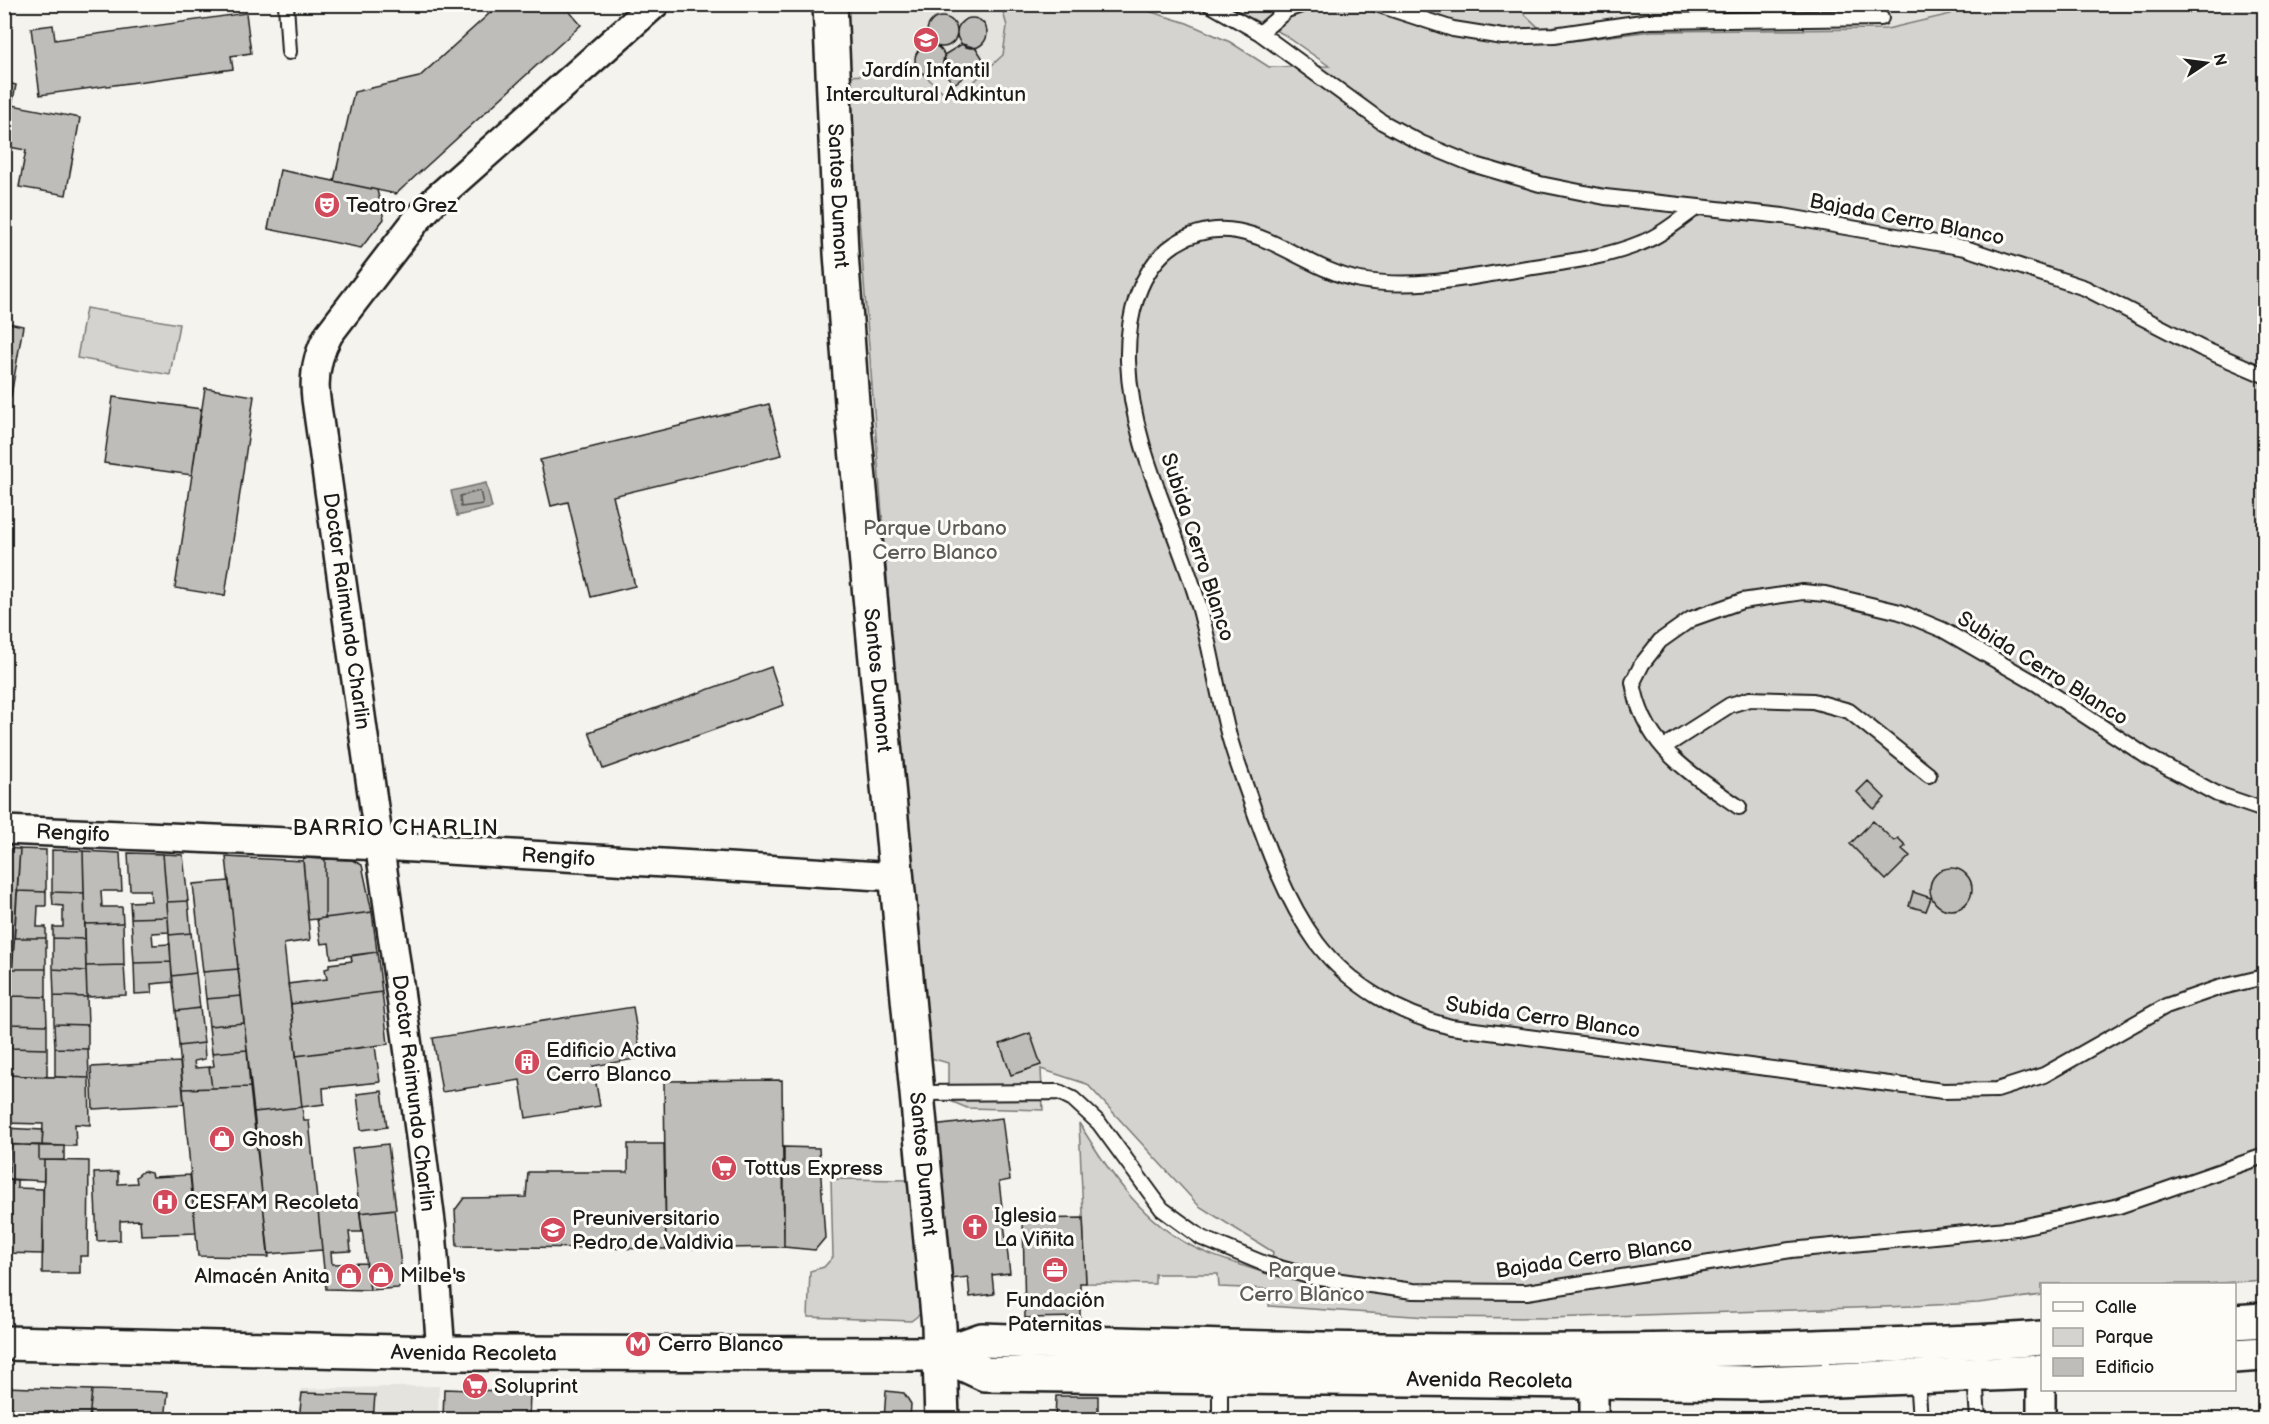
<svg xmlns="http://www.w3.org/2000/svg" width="2269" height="1424" font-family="'Balsamiq Sans',sans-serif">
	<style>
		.built { fill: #e4e3de }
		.green { fill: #d4d3cf; stroke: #787876; stroke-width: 1.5 }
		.water { fill: #abaaa6; stroke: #72716f; stroke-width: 1.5 }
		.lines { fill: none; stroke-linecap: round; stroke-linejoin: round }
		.shore { stroke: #555553; stroke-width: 1.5 }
		.building { fill: #bebdba; stroke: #1c1c1c; stroke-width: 1.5 }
		.lane-casing { stroke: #1c1c1c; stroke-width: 18 }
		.street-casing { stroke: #1c1c1c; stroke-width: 32 }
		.secondary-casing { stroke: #1c1c1c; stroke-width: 38 }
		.primary-casing { stroke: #1c1c1c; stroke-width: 38 }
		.lane { stroke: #fdfcf7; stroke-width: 14 }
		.street { stroke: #fdfcf7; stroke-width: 27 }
		.secondary { stroke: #fdfcf7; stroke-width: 33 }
		.primary { stroke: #fdfcf7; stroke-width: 33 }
		.labels { text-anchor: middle; stroke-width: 6; stroke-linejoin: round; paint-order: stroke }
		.poi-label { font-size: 21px; fill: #1c1c1c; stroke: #fdfcf7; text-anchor: start }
		.street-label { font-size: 21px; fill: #1c1c1c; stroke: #fdfcf7 }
		.park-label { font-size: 21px; fill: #5c5c5b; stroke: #fdfcf7 }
		.neighbourhood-label { font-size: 22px; letter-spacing: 1.5px; fill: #1c1c1c; stroke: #fdfcf7 }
	</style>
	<rect width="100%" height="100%" fill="#f4f3ee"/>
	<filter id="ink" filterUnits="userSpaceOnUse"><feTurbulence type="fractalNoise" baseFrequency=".0167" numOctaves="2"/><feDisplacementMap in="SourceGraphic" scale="12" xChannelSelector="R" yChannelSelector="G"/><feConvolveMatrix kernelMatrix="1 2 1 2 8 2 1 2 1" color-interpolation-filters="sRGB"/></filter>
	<g filter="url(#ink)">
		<path class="built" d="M1950,4L1951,14L1887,29L1652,31L1555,43L1523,11L1511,5Z
			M845,5H1001L1007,26L1003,55L967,89L942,91L921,72L848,76Z
			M439,1386L438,1419L297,1420L301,1389Z"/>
		<path class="green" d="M1001,5H1129L1187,23L1230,42L1269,67L1329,66L1283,34L1224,5H1515L1555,43L1652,31L1887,29L1951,14L1950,5H2256L2264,13V1280L2205,1284H2042V1295L1978,1303L1913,1306L1548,1318L1427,1317L1269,1306L1270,1289L1219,1287L1218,1274H1155V1284L1086,1283L1079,1123C1107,1169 1137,1214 1184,1242C1210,1257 1243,1265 1270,1275L1273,1252L1199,1206L1087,1084L1041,1069L1043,1110L967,1108L948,1100V1063L924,1056L848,76L921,72L942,91L967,88L1003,55L1007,26Z
			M86,308L179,324L170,375L77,358Z
			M831,1179L909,1180L923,1312L911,1321L808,1317L810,1271L824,1267L833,1257Z"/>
		<path class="water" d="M486,483L492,508L457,516L451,491Z"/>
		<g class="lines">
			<path class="shore" d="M480,491L483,504L461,507L460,496Z"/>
		</g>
		<path class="building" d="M500,4H563L581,25L396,194L334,181L354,92L419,77Z
			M246,13L251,53L231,56L233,69L40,95L31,28L53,25L55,40Z
			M927 32a15 15 0 1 1 30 0a15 15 0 1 1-30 0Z
			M957 33a15 15 0 1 1 30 0a15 15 0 1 1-30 0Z
			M962,44L976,48L985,62L954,84L942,70L944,55Z
			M915 60a15 15 0 1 1 30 0a15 15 0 1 1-30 0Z
			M4,82L16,85L12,105L80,118L66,195L19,187L26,150L4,146Z
			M280,170L377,190L384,219L361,248L268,229Z
			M4,322L23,326L11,396L4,395Z
			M205,388L254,396L225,596L175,588Z
			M113,397L201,409L192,475L104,463Z
			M769,404L782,455L613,496L635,586L591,597L568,502L551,506L540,460Z
			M771,667L784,705L603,769L589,732Z
			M1868,781L1885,798L1874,809L1857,792Z
			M1873,821L1894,841L1898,838L1906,846L1902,849L1910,856L1886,880L1850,844Z
			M4,848L20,849L10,1008H4Z
			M20,849L46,850V892L17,891Z
			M52,850L83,851L84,893L52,892Z
			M83,851L120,853L122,891H101L102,907H122L123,923L85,924Z
			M128,853L163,854L168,917L131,918L130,902L151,901L150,890H130Z
			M163,854L183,855L188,901L167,902Z
			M226,857L303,861L310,940L284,944L302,1107L254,1112Z
			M303,858L325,859V918L308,920Z
			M325,859L352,860L362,865L372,912L325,918Z
			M1930 889a21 21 0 1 1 42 0a21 21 0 1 1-42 0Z
			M229,881L238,969L203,972L193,884Z
			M17,891L46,892V906H38L37,927H46V938H14Z
			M52,892L84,893L85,939L53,938V927H63V906L53,905Z
			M1913,892L1931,898L1926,911L1909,906Z
			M188,901L191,933L169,935L167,902Z
			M372,912L377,952L331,958L329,943L321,944L317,919Z
			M168,917L169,932L152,933L153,945L170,944L171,962L134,963L131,918Z
			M123,923L124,965L86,966L85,924Z
			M191,933L196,973L172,976L169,935Z
			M14,938H46V969H12Z
			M53,938L85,939L86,971L53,969Z
			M377,952L382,992L291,1004L288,984L327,979L325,969L329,968V964L352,961L351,956Z
			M171,962L173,982L151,984L152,993L135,994L134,963Z
			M124,965L126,995L87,997L86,966Z
			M12,969H46V997L11,996Z
			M53,969L86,971L87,997L54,996Z
			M238,969L241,996L206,999L203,972Z
			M196,973L200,1008L176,1011L172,976Z
			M382,992L388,1044L296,1056L291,1004Z
			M11,996L46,997L47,1025L9,1024Z
			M54,996L87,997L88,1025L54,1024Z
			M241,996L244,1023L209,1026L206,999Z
			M633,1007L641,1058L593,1066L600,1106L526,1118L520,1080L442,1092L433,1038Z
			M200,1008L204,1043L179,1046L176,1011Z
			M4,1017H10L8,1061L4,1060Z
			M244,1023L247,1050L212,1053L209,1026Z
			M9,1024L47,1025V1049L8,1048Z
			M54,1024L88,1025V1049L55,1048Z
			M1030,1033L1041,1065L1011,1075L1000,1044Z
			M204,1043L205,1059L194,1061L195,1068L209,1067L212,1088L183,1089L179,1046Z
			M375,1046L380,1082L323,1088L324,1104L302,1107L296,1056Z
			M8,1048L47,1049V1077L8,1075Z
			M55,1048L88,1049L89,1078L55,1077Z
			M247,1050L250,1087L212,1088L209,1067L214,1066L212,1053Z
			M180,1062L184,1104L93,1109L91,1067Z
			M4,1075L89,1078L90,1125L75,1124L76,1146H42L43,1124L4,1123Z
			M782,1080L784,1247L666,1249L664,1081Z
			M250,1087L269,1257L198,1256L183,1089Z
			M382,1091L387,1127L361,1130L357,1094Z
			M302,1107L304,1121H309L322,1250L268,1254L254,1112Z
			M1002,1118L1010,1180L999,1182L1010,1273L992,1275L994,1294L970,1297L968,1277L951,1279L932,1126Z
			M4,1128L43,1130L42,1146L4,1144Z
			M388,1144L396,1209L360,1213L352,1148Z
			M628,1144H664L666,1249L457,1246L455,1210L464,1198L526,1197L528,1172H628Z
			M10,1145H39V1160H44V1181L9,1179Z
			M39,1145L64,1146V1160H39Z
			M784,1147L819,1148L825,1238L815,1250L784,1247Z
			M44,1160L89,1161L88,1256H80V1273H42Z
			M143,1171L151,1173L152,1177L190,1175L196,1233L141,1235L140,1220L120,1221V1240L97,1241L94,1173L118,1172V1184L137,1183L136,1177Z
			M4,1179L17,1180V1188L43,1189V1254L4,1253Z
			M359,1208L362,1232H349L351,1251L331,1252L332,1264L366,1263L370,1290L326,1289L318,1210Z
			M394,1209L403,1282L398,1288L370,1290L360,1213Z
			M1083,1218L1086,1283H1080V1317L1025,1318L1023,1219Z
			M4,1387L92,1390L89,1420H4Z
			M444,1389L530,1392L529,1420L443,1419Z
			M92,1390L168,1392L165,1420H89Z
			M886,1391L904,1393L911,1404L910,1420H884Z
			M302,1393L375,1395L373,1420H299Z
			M1056,1396H1098V1420H1055Z"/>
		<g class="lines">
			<g class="lane-casing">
				<path id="lane" d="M286,4L289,52
					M1209,4L1260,33L1382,122L1421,143L1472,164L1540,184L1605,197L1783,216L1965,248L2085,288L2201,348L2264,375
					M1376,4L1453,29L1503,37L1554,35L1649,21L1881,18
					M1260,33L1287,10L1304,4
					M1696,208C1679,220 1662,235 1641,243C1605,258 1565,262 1527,268C1472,277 1415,290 1360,280C1296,268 1243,201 1175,244C1138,269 1127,318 1128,361C1131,445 1173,520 1197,599C1209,639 1215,680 1225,720C1230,744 1239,767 1247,790C1265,842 1284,898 1317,943C1350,986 1399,1014 1451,1027L1943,1091L1997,1090L2044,1075L2166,1006L2218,988L2264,977
					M1664,747L1730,705L1750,699L1813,701L1849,711L1929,775
					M1739,807C1689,772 1643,747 1633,682L1642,664L1660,641L1691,619L1742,601L1803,592L1825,594L1900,612L1943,630L2037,684L2146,756L2217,794L2264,810
					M917,1093L1059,1092L1073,1099L1099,1123L1162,1209L1202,1238L1265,1264L1313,1277L1413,1291L1527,1292L1791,1250L2016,1228L2119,1206L2264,1156
					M1975,1375L1978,1420
					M1917,1378L1920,1420
					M1220,1420V1377"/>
			</g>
			<g class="street-casing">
				<g id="street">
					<path id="s1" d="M4,830L381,846L897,877"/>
					<path d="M441,1353L432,1230L412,1075L316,399C313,375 317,355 329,334L415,222L437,198L655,4"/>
					<path d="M2041,1372V1420"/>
					<path d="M1594,1381V1420"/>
				</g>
			</g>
			<g class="secondary-casing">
				<g id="secondary">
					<path id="s2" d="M830,4L841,253L853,416L939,1326L942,1420"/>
				</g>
			</g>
			<g class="primary-casing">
				<g id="primary">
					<path d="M2234,1322L2264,1320"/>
					<path id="s3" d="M4,1343L441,1353L942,1354L982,1340C1259,1349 1537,1356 1814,1347C1890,1344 1967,1344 2042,1338"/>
					<path id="s4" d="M942,1354L985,1374L1758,1383L2042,1372"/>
					<path d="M2234,1356L2264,1354"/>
				</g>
			</g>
			<use href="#lane" class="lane"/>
			<use href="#street" class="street"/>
			<use href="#secondary" class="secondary"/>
			<use href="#primary" class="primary"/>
		</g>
	</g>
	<defs>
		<g id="school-disc" transform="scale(1.35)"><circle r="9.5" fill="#d1495b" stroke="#fdfcf7"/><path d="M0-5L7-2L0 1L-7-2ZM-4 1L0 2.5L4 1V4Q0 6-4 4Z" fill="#fff"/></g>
		<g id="theatre-disc" transform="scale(1.35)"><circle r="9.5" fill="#d1495b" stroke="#fdfcf7"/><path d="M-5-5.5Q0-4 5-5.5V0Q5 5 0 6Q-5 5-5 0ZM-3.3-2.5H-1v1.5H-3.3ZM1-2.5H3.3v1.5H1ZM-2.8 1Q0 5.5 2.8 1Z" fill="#fff"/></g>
		<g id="building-disc" transform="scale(1.35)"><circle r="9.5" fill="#d1495b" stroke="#fdfcf7"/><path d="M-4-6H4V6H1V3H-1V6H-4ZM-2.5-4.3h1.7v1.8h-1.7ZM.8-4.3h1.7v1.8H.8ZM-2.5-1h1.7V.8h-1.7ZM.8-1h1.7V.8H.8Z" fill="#fff"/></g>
		<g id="shop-disc" transform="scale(1.35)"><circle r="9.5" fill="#d1495b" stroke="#fdfcf7"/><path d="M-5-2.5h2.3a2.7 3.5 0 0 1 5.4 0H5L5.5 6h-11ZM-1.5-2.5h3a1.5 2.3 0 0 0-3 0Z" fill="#fff"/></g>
		<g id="supermarket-disc" transform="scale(1.35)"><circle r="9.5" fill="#d1495b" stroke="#fdfcf7"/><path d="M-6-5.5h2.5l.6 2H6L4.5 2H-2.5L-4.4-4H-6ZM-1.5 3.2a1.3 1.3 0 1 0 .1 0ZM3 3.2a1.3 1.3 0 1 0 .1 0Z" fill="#fff"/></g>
		<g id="hospital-disc" transform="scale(1.35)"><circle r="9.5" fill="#d1495b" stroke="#fdfcf7"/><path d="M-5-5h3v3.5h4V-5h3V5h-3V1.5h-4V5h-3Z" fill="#fff"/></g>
		<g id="church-disc" transform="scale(1.35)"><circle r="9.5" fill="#d1495b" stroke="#fdfcf7"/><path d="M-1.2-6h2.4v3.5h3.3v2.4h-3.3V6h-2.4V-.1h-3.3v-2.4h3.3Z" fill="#fff"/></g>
		<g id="office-disc" transform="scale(1.35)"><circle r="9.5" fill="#d1495b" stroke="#fdfcf7"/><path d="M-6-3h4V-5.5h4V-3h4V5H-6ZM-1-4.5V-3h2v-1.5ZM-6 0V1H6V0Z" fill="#fff"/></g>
		<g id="metro-disc" transform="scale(1.35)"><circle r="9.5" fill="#d1495b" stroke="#fdfcf7"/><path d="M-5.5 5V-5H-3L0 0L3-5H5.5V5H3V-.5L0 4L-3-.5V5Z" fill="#fff"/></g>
	</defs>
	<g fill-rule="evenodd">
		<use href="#school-disc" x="926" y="40"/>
		<use href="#theatre-disc" x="327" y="205"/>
		<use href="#building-disc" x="527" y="1062"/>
		<use href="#shop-disc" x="222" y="1139"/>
		<use href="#supermarket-disc" x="724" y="1168"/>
		<use href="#hospital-disc" x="165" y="1202"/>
		<use href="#church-disc" x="975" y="1227"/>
		<use href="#school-disc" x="553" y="1230"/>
		<use href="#office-disc" x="1055" y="1270"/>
		<use href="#shop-disc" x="381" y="1275"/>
		<use href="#shop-disc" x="349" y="1276"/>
		<use href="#metro-disc" x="638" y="1344"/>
		<use href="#supermarket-disc" x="475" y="1386"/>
	</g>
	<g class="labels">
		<g class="poi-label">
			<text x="926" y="77" text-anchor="middle">Jardín Infantil<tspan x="926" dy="24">Intercultural Adkintun</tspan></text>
			<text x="346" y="212">Teatro Grez</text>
			<text x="546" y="1057">Edificio Activa<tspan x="546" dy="24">Cerro Blanco</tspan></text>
			<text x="242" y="1146">Ghosh</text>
			<text x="744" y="1175">Tottus Express</text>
			<text x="184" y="1209">CESFAM Recoleta</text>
			<text x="994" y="1222">Iglesia<tspan x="994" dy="24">La Viñita</tspan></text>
			<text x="572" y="1225">Preuniversitario<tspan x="572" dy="24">Pedro de Valdivia</tspan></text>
			<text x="400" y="1282">Milbe's</text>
			<text x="330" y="1283" text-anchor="end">Almacén Anita</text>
			<text x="1055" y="1307" text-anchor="middle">Fundación<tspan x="1055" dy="24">Paternitas</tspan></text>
			<text x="658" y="1351">Cerro Blanco</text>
			<text x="494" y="1393">Soluprint</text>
		</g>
		<g class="street-label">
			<text dy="7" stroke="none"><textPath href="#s2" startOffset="192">Santos Dumont</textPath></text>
			<text transform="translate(1907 219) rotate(11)" y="7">Bajada Cerro Blanco</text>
			<text transform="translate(1198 547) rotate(72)" y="7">Subida Cerro Blanco</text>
			<text transform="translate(347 611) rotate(82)" y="7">Doctor Raimundo Charlin</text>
			<text transform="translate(2043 668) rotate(32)" y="7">Subida Cerro Blanco</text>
			<text dy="7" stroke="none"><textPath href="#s2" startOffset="678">Santos Dumont</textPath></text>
			<text dy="7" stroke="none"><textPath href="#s1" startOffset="69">Rengifo</textPath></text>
			<text dy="7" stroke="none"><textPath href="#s1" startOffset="555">Rengifo</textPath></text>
			<text transform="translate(1543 1017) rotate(8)" y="7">Subida Cerro Blanco</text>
			<text transform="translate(414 1093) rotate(83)" y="7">Doctor Raimundo Charlin</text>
			<text dy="7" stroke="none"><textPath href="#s2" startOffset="1164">Santos Dumont</textPath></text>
			<text transform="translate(1594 1257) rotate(-8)" y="7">Bajada Cerro Blanco</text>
			<text dy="7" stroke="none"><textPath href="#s3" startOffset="470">Avenida Recoleta</textPath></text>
			<text dy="7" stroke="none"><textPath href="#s4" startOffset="552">Avenida Recoleta</textPath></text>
		</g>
		<g class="park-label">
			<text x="935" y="535">Parque Urbano<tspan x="935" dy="24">Cerro Blanco</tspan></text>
			<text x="1302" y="1277">Parque<tspan x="1302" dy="24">Cerro Blanco</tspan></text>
		</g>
		<g class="neighbourhood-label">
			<text x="396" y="835">BARRIO CHARLIN</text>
		</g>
	</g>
	<rect width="2269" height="1424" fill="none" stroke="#fdfcf7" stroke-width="24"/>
	<rect x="12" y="12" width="2245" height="1400" fill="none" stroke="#1c1c1c" stroke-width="2" filter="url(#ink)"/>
	<rect x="2041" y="1283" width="195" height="108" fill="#fdfcf7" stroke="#a3a29f" stroke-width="1.5"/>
	<rect x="2053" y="1302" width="30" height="9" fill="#fdfcf7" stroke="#a3a29f" stroke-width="1.5"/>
	<text x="2095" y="1313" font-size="18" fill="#1c1c1c">Calle</text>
	<rect x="2053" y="1328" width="30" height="18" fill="#d4d3cf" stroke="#a3a29f" stroke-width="1.5"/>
	<text x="2095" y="1343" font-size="18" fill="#1c1c1c">Parque</text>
	<rect x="2053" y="1358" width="30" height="18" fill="#bebdba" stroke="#a3a29f" stroke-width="1.5"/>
	<text x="2095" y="1373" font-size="18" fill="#1c1c1c">Edificio</text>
	<g transform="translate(2206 63) rotate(77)" stroke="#fdfcf7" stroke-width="4.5" paint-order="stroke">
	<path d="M0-4.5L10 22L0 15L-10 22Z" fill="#1c1c1c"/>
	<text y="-9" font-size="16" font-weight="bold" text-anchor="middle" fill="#1c1c1c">N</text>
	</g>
</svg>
